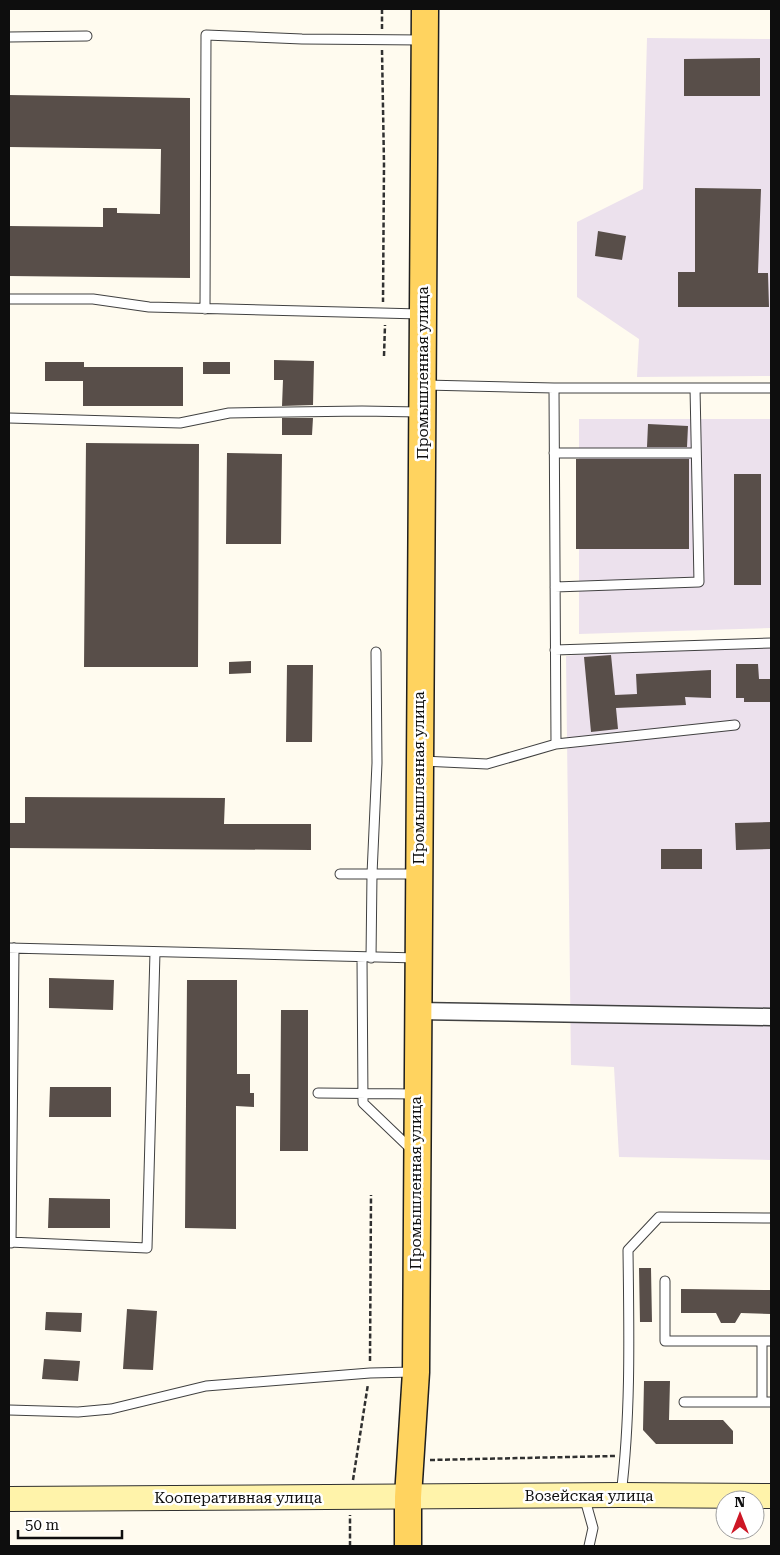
<svg xmlns="http://www.w3.org/2000/svg" width="780" height="1555" font-family="'Roboto Serif',serif">
	<style>
		.industrial { fill: #ece1ed }
		.building { fill: #584e49 }
		.lines { fill: none; stroke-linecap: round; stroke-linejoin: round }
		.lane-casing { stroke: #414141; stroke-width: 11 }
		.street-casing { stroke: #414141; stroke-width: 19 }
		.secondary-casing { stroke: #303030; stroke-width: 26 }
		.primary-casing { stroke: #1f1f1f; stroke-width: 29 }
		.path { stroke: #303030; stroke-width: 2.5; stroke-dasharray: 5 2.5; stroke-linecap: butt }
		.lane { stroke: #fff; stroke-width: 9 }
		.street { stroke: #fff; stroke-width: 16 }
		.secondary { stroke: #fff3aa; stroke-width: 24 }
		.primary { stroke: #ffd35f; stroke-width: 26 }
		.labels { text-anchor: middle; stroke-width: 5; stroke-linejoin: round; paint-order: stroke }
		.street-label { font-size: 15px; fill: #0e0e0e; stroke: #fff }
	</style>
	<rect width="100%" height="100%" fill="#fffbef"/>
	<path class="industrial" d="M647,38L771,39V376L637,377L639,339L577,297V222L643,189Z
		M579,419H771V628L579,634Z
		M771,646V1160L619,1157L614,1067L571,1065L566,656L621,650Z"/>
	<path class="building" d="M760,58V96H684V59Z
		M9,95L190,98V278L9,276V226L103,227V208H117V213L160,214L161,149L9,147Z
		M695,188L761,189L758,273H768L769,307H678V272H695Z
		M598,231L626,236L622,260L595,256Z
		M274,360L314,361L313,405L282,406L283,380H274Z
		M45,362H84V367H183V406H83V381H45Z
		M203,362H230V374H203Z
		M282,418H313L312,435H282Z
		M648,424L688,426L687,447H647Z
		M86,443L199,444L198,667H84Z
		M227,453L282,454L281,544H226Z
		M576,459H689V549H576Z
		M734,474H761V585H734Z
		M611,655L615,695L637,694L636,674L711,670V698L685,697L686,705L616,708L618,729L591,732L584,657Z
		M251,661V673L229,674V662Z
		M736,664H758L759,679H771V702H744V698H736Z
		M287,665H313L312,742H286Z
		M25,797L225,798L224,824H311V850L9,848V823H25Z
		M771,822V849L736,850L735,823Z
		M661,849H702V869H661Z
		M49,978L114,980L113,1010L49,1008Z
		M187,980H237V1074H250V1093H254V1107L236,1106V1229L185,1228Z
		M281,1010H308V1151H280Z
		M50,1087H111V1117H49Z
		M49,1198L110,1199V1228H48Z
		M639,1268H651L652,1322H640Z
		M681,1289L771,1290V1314L741,1313L735,1323H721L716,1313H681Z
		M127,1309L157,1311L153,1370L123,1369Z
		M46,1312L82,1313L81,1332L45,1330Z
		M44,1359L80,1361L78,1381L42,1379Z
		M644,1381H670L669,1420H723L733,1431V1444H656L643,1430Z"/>
	<g class="lines">
		<g class="lane-casing">
			<path id="lane" d="M9,37L87,36
				M9,299H93L149,307L420,314
				M205,309L206,35L302,39L422,40
				M425,385L554,388H771
				M554,388L556,744
				M9,418L180,423L229,413L362,411L419,412
				M554,453H696
				M555,587L699,582L695,388
				M555,650L771,643
				M422,761L487,764L556,744L735,725
				M340,874H418
				M9,948L418,958
				M362,957L363,1103L411,1149
				M371,958L372,874L377,763L376,652
				M318,1093L416,1094
				M9,1242L147,1248L155,952
				M11,1243L14,948
				M665,1281V1341H771
				M684,1402H771
				M762,1402V1341
				M9,1410L78,1412L111,1409L206,1386L370,1373L413,1372
				M621,1495C631,1414 629,1331 628,1250L659,1217L771,1218
				M584,1496L593,1528L589,1546"/>
		</g>
		<g class="street-casing">
			<path id="street" d="M417,1011L771,1017"/>
		</g>
		<g class="secondary-casing">
			<path id="secondary" d="M9,1499L621,1495L771,1496"/>
		</g>
		<g class="primary-casing">
			<path id="primary" d="M408,1546V1497L416,1372L425,9"/>
		</g>
		<path class="path" d="M382,29V9
			M382,50L384,164L383,302
			M384,356L385,325
			M370,1361L371,1195
			M430,1460L615,1456
			M353,1480L368,1384
			M350,1546V1515"/>
		<use href="#lane" class="lane"/>
		<use href="#street" class="street"/>
		<use href="#secondary" class="secondary"/>
		<use href="#primary" class="primary"/>
	</g>
	<g class="labels">
		<g class="street-label">
			<text transform="translate(423 373) rotate(-90)" y="5">Промышленная улица</text>
			<text transform="translate(419 778) rotate(-90)" y="5">Промышленная улица</text>
			<text transform="translate(416 1183) rotate(-90)" y="5">Промышленная улица</text>
			<text x="589" y="1501">Возейская улица</text>
			<text x="238" y="1503">Кооперативная улица</text>
		</g>
	</g>
	<rect width="780" height="1555" fill="none" stroke="#0e0e0e" stroke-width="20"/>
	<g transform="translate(740 1515)"><circle r="24" fill="#ffffff" stroke="#9f9f9f"/>
	<path d="M0-4L9 19L0 12L-9 19Z" fill="#cd1725"/>
	<text y="-8" font-size="14" font-weight="bold" text-anchor="middle" fill="#0e0e0e">N</text>
	</g>
	<path d="M18 1530v8h104v-8" fill="none" stroke="#0e0e0e" stroke-width="2.5"/>
	<text x="25" y="1530" font-size="15" fill="#0e0e0e" stroke="#ffffff" stroke-width="4" paint-order="stroke">50 m</text>
</svg>
